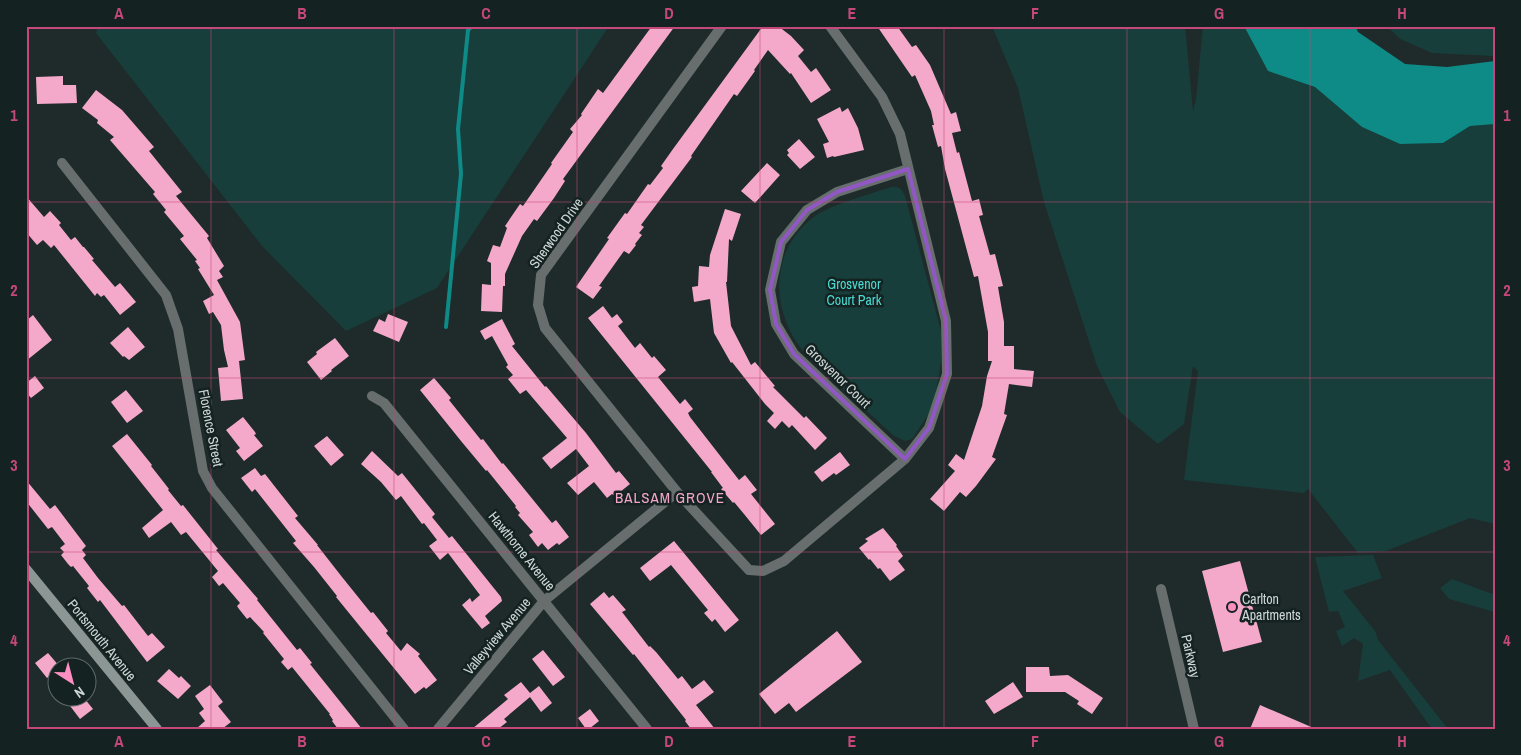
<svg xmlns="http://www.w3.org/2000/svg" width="1521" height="755" font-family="'Archivo Narrow',sans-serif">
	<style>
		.green { fill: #183e3b }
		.water { fill: #0e8b86 }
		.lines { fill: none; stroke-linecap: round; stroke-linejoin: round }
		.stream { stroke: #0e8b86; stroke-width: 4 }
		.building { fill: #f5a9ca }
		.minor { stroke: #676e6d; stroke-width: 10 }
		.secondary { stroke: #8b9695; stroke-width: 10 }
		.marked { fill: none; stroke: #9057c5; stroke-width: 4; stroke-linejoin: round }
		.grid { fill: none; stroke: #c5487a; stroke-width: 1; stroke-opacity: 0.55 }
		.poi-dot { fill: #fc8fc1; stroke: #142221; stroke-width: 2 }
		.labels { text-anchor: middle; stroke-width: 5; stroke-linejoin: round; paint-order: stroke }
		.street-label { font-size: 14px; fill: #ced7d6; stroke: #142221 }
		.park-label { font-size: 14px; fill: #4bdbd3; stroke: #142221 }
		.poi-label { font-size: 14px; fill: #ced7d6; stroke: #142221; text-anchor: start }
		.neighbourhood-label { font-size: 15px; letter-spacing: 1px; fill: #f2a5c6; stroke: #142221 }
		.neatline { fill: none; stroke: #c5487a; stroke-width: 2 }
		.grid-label { font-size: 16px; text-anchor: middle; font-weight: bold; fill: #c5487a }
	</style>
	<rect width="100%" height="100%" fill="#1e2b2a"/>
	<path class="green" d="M98,26H609L437,288L346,331L262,246L96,33Z
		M992,26H1185L1193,111L1196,99L1203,26H1244L1268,71L1315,87L1362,127L1400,144L1443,143L1470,126L1495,124V524L1470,518L1386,551L1358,553L1308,489L1304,493L1184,480L1198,371L1193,366L1184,424L1158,444L1120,412L1097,366L1044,202L1018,88Z
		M1387,26H1495V55L1493,56L1432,53L1400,39Z
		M891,187C898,186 902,189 905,196L941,331V362L936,392L928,415L912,439L905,441L894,436L810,359C804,352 798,345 794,338C771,299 774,250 810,220C827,205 868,195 891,187Z
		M1373,555L1382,578L1343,591L1375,631L1378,640L1448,729H1432L1390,670L1358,681L1363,644L1354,638L1342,646L1336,631L1345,627L1338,611L1329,612L1315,557Z
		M1452,579L1495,595V612L1449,599L1440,588Z"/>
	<path class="water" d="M1244,26H1355L1358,32L1405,64L1447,67L1495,61V124L1470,126L1443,143L1400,144L1362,127L1315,87L1268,71Z"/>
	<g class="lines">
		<path class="stream" d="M446,327L461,174L458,129L468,30L472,26"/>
	</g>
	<path class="building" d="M652,26H675L563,179L565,181L554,198L537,221L534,219L522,236L505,274V286H503L502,312L481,311L482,284L491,285V263L487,261L493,245L500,247L507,228L505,226L520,204L523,206L552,164L551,163L573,132L570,129L582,115L581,114L598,89L603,93Z
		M763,26H778L791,36L804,50L798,56L811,72L816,68L831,90L811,103L791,73L790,74L768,50L754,70L755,71L737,96L734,94L691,156L692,157L641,225L644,227L639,233L642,235L635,244L636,245L629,254L624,251L599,286L602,287L593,299L576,287L609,239L607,238L625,213L627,214L648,184L650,185L663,168L661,166L673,149Z
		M877,26H897L912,47L916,45L930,65L951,114L956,112L961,131L952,133L957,153L959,152L972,201L979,199L983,215L979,216L990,255L995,254L1003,286L998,287L1004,322V346H1014V369L1034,371L1032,387L1009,384L1004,414L1007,415L992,457L996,459L976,486L966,497L960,492L944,511L930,499L955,471L948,465L956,454L964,460L982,406L987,376L992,361H988V332L978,276L974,277L945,169L941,146L938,147L932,125H934L931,111L915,75L912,77Z
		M63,76V85H76L77,103L37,104L36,77Z
		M96,90L122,110L154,147L149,151L182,192L176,196L209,236L207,238L224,266L219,271L223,277L217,280L240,322L245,360L239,361L243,399L221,401L218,368L228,367L224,350L221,325L213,312L209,314L203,301L214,295L198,269L200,268L195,261L197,260L180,239L184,236L164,212L166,210L153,194L155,192L110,140L114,137L97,123L98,120L82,108Z
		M840,107L842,112L848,108L858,128L864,150L834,157L833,156L827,158L823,144L829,142L817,119Z
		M799,139L815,157L800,169L787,155L789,153L787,150Z
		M767,163L780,175L755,203L741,191Z
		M26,196L44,217L50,211L61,223L59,225L71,240L75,237L83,247H84L94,259L92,260L115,287L120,283L136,302L120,315L104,295L101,297L97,293L95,296L54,245L51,248L43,240L37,245L26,232Z
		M725,209L741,214L732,241L729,239L727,282H726L731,326L751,365L755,362L775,386L773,387L804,418L806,416L827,438L815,450L792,425L789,428L782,421L775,429L767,421L774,413L765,404L732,362L731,363L714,333L710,299L694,302L692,287L698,286L699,266L709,267L710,255Z
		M603,306L612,318L617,314L623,322L618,326L635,348L640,343L652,358L654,356L666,370L658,377L680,404L685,399L693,409L688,413L690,417L739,480L745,475L757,490L751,494L775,524L761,535L744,514L734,502L733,503L721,489L723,488L711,472H712L588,318Z
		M388,314L408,322L399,342L373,331L379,319L385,322Z
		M33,315L52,340L26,361V321Z
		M502,319L515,344L512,346L545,387L546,386L586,433L616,473L619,471L630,484L615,496L612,494L607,498L594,482L578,495L567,483L589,466L576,449L551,469L542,458L567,438L526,390L520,394L508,379L513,375L506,367L508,365L492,336L485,340L480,331Z
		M128,327L145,347L129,360L124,356L123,357L110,343Z
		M335,338L349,356L331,370L332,371L321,380L307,362L317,354L316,352Z
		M35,376L44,388L31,398L26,392V383Z
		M434,378L451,398L449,400L481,440L483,439L502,464L503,463L552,523L556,520L569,537L559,545L557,543L548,550L542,543L538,547L529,535L533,532L518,515L520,513L515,507L516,506L487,470L486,471L461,441L420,390Z
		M126,390L143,411L127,423L111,402Z
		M243,417L255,432L256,434L254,435L263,446L244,461L236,451L240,448L226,430Z
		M127,434L152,465L151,466L169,489L168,490L181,506L183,505L218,549L216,550L258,599L257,600L297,650L300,648L312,663L310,664L362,729H338L332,721L333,720L329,714H330L292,667L288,670L281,662L284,659L263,633L264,632L250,617L247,619L239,609L237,606L240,603L223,583L219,586L212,577L218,571L186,532L181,535L171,522L149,538L142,528L163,510L112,446Z
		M327,436L344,455L331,466L314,446Z
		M372,451L398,476L402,473L435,514L432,517L449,538L452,536L501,597L502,601L485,616L490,623L482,629L462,605L470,598L472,602L480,595L448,553L440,560L429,546L437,540L424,523L422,524L401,496L396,500L381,482L361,464Z
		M840,452L850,465L836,475L834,473L822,482L814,472Z
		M255,468L261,476L265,474L298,516L295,518L318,545H317L342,577L371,613L373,612L388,631L386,633L401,651L407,643L420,654L418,656L437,680L426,689L424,687L415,694L336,597L337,596L314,567L293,543L296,541L255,489L252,492L241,478Z
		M26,480L50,509L55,505L86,546L82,550L86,555L83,558L98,578L122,606L124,605L148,636L152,633L165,647L147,662L100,600L98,602L87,588L89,586L73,566L71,567L68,564L61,555L64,552L60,548L65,544L52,527L48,529L26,501Z
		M883,528L897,545L896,546L903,556L898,561L905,570L890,581L880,568L878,569L870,559L869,560L859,548L868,541L865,539Z
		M674,541L739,620L725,632L715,619L712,622L704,613L708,610L671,565L650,581L640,568Z
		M1240,561L1262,642L1223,652L1202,571Z
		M604,592L609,598L613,595L626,610L622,612L649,647L650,646L656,652L678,679L682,676L692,689L704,680L714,692L696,705L715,729H691L685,721L686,720L634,654L633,655L590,604Z
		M837,631L862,662L796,712L789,703L775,714L759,694Z
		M543,650L565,677L553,686L532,659Z
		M48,653L60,667L58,668V670L47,678L35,663Z
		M1026,667H1049L1050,676L1068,675L1103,698L1092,714L1077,704L1079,701L1065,692H1026Z
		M169,669L179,678L181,676L191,686L178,699L157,681Z
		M521,682L530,693L539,686L552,703L541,712L530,697L504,719L507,722L498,729H472L508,699L504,695Z
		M1013,682L1023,697L994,714L985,701Z
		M210,685L223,702L218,706L231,722L222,729H196L205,721L199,713L204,709L195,696Z
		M64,698H84L93,709L80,719Z
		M1260,705L1316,729H1250Z
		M590,709L599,721L589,729H586L578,718Z"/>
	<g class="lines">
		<path class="minor" d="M722,26L541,275L538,305L545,328L677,492L749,570L763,571L784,561L905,459L929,428L947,374L946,321L900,134L882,97L830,26
			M62,163L166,295L178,329L203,471L212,488L404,729
			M372,396L384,403L647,729
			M905,459L794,354L776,324L770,290L781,242L807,210L837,192L908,169
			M1161,589L1194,729
			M438,729L544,601L677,492"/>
		<path class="secondary" d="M26,569L157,729"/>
	</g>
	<path class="marked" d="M908,169L946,321L947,374L929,428L905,459L794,354L776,324L770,290L781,242L807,210L837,192Z"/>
	<path class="grid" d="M211,26V729M394,26V729M577,26V729M760,26V729M944,26V729M1127,26V729M1310,26V729M26,202H1495M26,378H1495M26,552H1495"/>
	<circle class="poi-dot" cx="1232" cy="607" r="5"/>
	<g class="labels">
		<g class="street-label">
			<text transform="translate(556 233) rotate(-55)" y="5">Sherwood Drive</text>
			<text transform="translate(838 376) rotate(44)" y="5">Grosvenor Court</text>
			<text transform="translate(211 428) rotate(79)" y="5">Florence Street</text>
			<text transform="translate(522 551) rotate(51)" y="5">Hawthorne Avenue</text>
			<text transform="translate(497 636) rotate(-50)" y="5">Valleyview Avenue</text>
			<text transform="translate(102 640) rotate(51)" y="5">Portsmouth Avenue</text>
			<text transform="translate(1191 656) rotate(77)" y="5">Parkway</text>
		</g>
		<g class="park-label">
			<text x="854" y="289">Grosvenor<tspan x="854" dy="16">Court Park</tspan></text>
		</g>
		<g class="poi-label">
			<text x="1242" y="604">Carlton<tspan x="1242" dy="16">Apartments</tspan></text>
		</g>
		<g class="neighbourhood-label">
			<text x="670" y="503">BALSAM GROVE</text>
		</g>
	</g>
	<rect width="1521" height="755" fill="none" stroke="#142221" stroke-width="55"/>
	<g transform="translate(72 682) rotate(144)"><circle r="24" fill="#142221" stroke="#5e6a69"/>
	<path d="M0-4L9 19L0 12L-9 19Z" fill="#fc8fc1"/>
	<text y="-8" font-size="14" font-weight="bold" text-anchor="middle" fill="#ced7d6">N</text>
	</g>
	<rect x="28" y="28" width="1466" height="700" class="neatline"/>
	<g class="grid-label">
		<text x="119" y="19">A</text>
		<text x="302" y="19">B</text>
		<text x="486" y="19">C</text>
		<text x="669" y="19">D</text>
		<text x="852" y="19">E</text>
		<text x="1035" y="19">F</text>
		<text x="1219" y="19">G</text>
		<text x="1402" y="19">H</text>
		<text x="14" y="121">1</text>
		<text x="1507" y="121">1</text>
		<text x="14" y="296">2</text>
		<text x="1507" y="296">2</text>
		<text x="14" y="471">3</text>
		<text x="1507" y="471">3</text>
		<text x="14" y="646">4</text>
		<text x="1507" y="646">4</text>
		<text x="119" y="747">A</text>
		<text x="302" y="747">B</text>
		<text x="486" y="747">C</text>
		<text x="669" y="747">D</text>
		<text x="852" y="747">E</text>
		<text x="1035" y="747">F</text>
		<text x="1219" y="747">G</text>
		<text x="1402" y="747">H</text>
	</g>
</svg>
